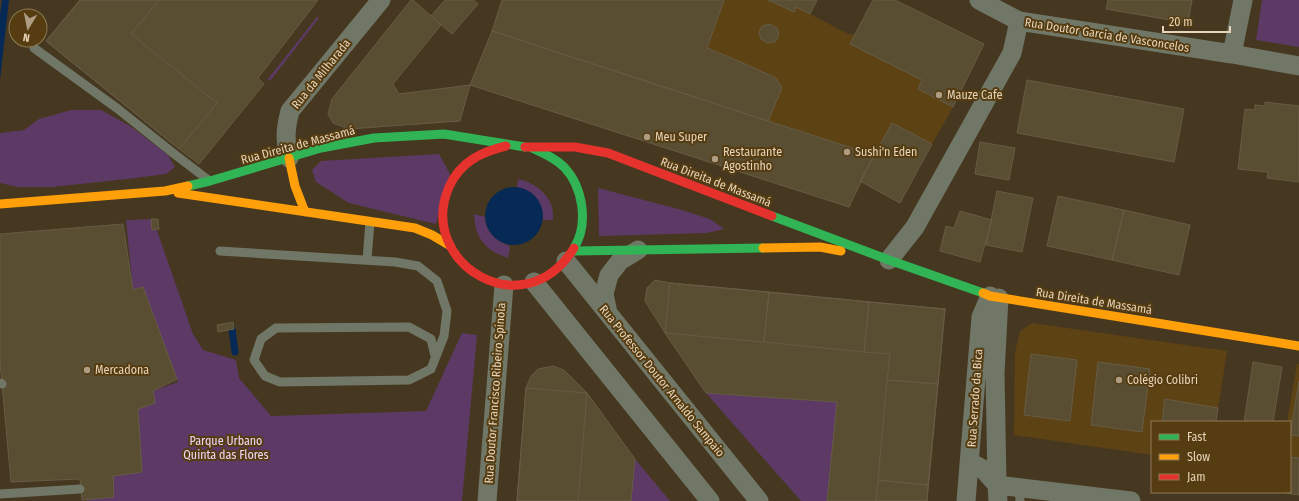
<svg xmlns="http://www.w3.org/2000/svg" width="1299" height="501" font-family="'Fira Sans Condensed',sans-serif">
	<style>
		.built { fill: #5d4214 }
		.green { fill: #5d3965 }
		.water { fill: #062a55 }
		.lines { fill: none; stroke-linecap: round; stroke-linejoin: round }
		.stream { stroke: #062a55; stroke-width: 7 }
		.building { fill: #594e31; stroke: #665c46 }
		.lane { stroke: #707766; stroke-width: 9 }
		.street { stroke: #707766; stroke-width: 19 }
		.fast { stroke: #30b455; stroke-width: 9 }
		.slow { stroke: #ff9f0a; stroke-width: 9 }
		.jam { stroke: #e5322d; stroke-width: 9 }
		.poi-dot { fill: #af9d83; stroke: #553c11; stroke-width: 1.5 }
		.labels { text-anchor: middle; stroke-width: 4; stroke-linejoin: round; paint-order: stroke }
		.street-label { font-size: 12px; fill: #e7d4b9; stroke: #553c11 }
		.poi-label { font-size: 12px; fill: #e7d4b9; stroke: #553c11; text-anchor: start }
		.park-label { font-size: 12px; fill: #eed6f8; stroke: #553c11 }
	</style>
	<rect width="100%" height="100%" fill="#463820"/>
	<path class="built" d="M502,0H817L810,14L848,34L855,35L873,0H895L984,44L953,107L932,144L895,200L860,181L855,194L475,73L492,31Z
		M1032,323L1227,351L1216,422H1152V455L1014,435L1015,353L1020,331Z
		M1297,364H1299V495L1290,492V422H1287Z"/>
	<path class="green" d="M1262,0H1299V47L1256,40Z
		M317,17L319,18L270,81L268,79Z
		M71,110H101L130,126L168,155L175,167L166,174L127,179L52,187H18L0,183V133L24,130L39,119Z
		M439,154L450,174L436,224L349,203L316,182L312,170L321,161Z
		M518,179C533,182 547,192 552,207C553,211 553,216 553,220H543V211L526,190L517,188Z
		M598,188L682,210L710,219L724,229L707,233L599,236Z
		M474,214L485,217C484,226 493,238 501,242C504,244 507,244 510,247L508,258C485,250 475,238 474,214Z
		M153,219L193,334L203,350L236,360L239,378L271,416L426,411L462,333L477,335L462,501H87V499L113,476L142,472L138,409L155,403L153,391L178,382L143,287L133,290L126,220Z
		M706,393L837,402L827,501H801Z
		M635,459L670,501H631Z"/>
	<path class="water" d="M2,0H9L0,80V14Z
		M485 216a29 29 0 1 1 58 0a29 29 0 1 1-58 0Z"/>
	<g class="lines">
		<path class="stream" d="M232,329L235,352"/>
	</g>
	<path class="building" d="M80,0H159L131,34L217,103L179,149L46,41Z
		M80,0H318L258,78L264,84L199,164L179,149L46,41Z
		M411,0H413L441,25L393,84L399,94L470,85L460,121L349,129L333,123L328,114L332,99Z
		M445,0H473L478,4L452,34L431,16Z
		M502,0H724L707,48L734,59L776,78L782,88L768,121L492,31Z
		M768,0H817L810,14L796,7L794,12Z
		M873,0H895L984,44L953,107L918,89L922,80L850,44Z
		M1108,0H1192L1188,23L1106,9Z
		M770,24L777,28L779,35L775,42L767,43L761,39L759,32L762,26Z
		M492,31L768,121L874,155L849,207L470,85Z
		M1027,80L1184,109L1174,162L1017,133Z
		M1265,102L1299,106V182L1267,178L1268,172L1238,169L1245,109L1255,110V105L1265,106Z
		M892,123L932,144L900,203L860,181Z
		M980,142L1015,148L1009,180L975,174Z
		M997,191L1033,198L1022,252L986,245Z
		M1058,196L1124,210L1112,260L1047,246Z
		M1124,210L1190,225L1179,275L1112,260Z
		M960,211L992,220L980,262L940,251L946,226L954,228Z
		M151,219H158L159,229L152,230Z
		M123,224L133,290L143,287L177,379L153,391L155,403L138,409L142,472L113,476L114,497L82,500L80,479L11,482L0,362V234Z
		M655,280L670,283L945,309L927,501H827L837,402L706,393L665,333L645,301L647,288Z
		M670,283L769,292L764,342L665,333Z
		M769,292L869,302L864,352L764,342Z
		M869,302L945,309L938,384L887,380L890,354L864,352Z
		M233,322L234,329L218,332L217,325Z
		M1031,354L1077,360L1070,421L1024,415Z
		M1098,362L1150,369L1142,432L1091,425Z
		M1253,362L1282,367L1273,422H1244Z
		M553,366L564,370L587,393L635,459L631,501H517L526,388L531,376L538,369Z
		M887,380L938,384L928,485L878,480Z
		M1299,381V436L1290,435Z
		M526,388L587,393L578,501H517Z
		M1165,399L1218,408L1216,422H1162Z
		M1290,457L1299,458V495L1280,492H1290Z
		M878,480L928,485L927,501H876Z"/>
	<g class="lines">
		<path class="lane" d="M34,48L118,109L173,153L207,179
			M220,251L395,262L418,266L437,281L447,311L444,336L431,369L409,380L280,382L265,376L254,360L261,339L276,328L409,327L431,339L435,356
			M367,260L370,222
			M0,383L2,384
			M1019,488L1020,501
			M0,494L80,489"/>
		<path class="street" d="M979,0L1019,21
			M1232,54L1243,0
			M289,158C285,139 285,130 290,111L381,0
			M889,260L915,227L1012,53L1019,21L1232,54L1299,66
			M566,261L759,501
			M534,282L710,501
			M608,313L604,294L609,275L620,261L638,250
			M970,462L983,469L997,485L1131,501
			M487,501L504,285
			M966,501L981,317L990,296
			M998,501L997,485L995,373L999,298"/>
		<path class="fast" d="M532,148C543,153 555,158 564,167C583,187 589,224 574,248
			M188,186L210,181L321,148L374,138L444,134L525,147
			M772,216L889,260L983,293
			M574,251L763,248"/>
		<path class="slow" d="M289,158L295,186L305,212
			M178,193L415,228L432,235L449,245
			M0,204L165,191L188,186
			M763,248L820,247L841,251
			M983,293L990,296L1299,346"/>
		<path class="jam" d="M506,146C481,152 460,162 449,187C416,263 524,329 574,248
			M525,147H575L608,153L772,216"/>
	</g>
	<g class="poi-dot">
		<circle cx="939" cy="95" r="4"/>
		<circle cx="647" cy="137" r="4"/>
		<circle cx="847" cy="152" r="4"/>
		<circle cx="715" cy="159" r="4"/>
		<circle cx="87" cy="370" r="4"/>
		<circle cx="1119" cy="380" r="4"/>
	</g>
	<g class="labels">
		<g class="street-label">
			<text transform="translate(1107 35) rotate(9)" y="4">Rua Doutor Garcia de Vasconcelos</text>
			<text transform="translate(321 74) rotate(-51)" y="4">Rua da Milharada</text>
			<text transform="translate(298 145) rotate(-15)" y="4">Rua Direita de Massamá</text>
			<text transform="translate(716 182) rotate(21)" y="4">Rua Direita de Massamá</text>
			<text transform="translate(1094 301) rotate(9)" y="4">Rua Direita de Massamá</text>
			<text transform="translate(662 381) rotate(51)" y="4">Rua Professor Doutor Arnaldo Sampaio</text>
			<text transform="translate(495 393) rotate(-86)" y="4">Rua Doutor Francisco Ribeiro Spínola</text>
			<text transform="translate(975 398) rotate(-86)" y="4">Rua Serrado da Bica</text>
		</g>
		<g class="poi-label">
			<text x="947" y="99">Mauze Cafe</text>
			<text x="655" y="141">Meu Super</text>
			<text x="723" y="156">Restaurante<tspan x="723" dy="14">Agostinho</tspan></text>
			<text x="855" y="156">Sushi'n Eden</text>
			<text x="95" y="374">Mercadona</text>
			<text x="1127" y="384">Colégio Colibri</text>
		</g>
		<g class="park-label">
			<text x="226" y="445">Parque Urbano<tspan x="226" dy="14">Quinta das Flores</tspan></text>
		</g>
	</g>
	<rect x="1151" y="421" width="140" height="72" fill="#553c11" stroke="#8f7954"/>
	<rect x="1159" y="434" width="20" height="6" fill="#30b455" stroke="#8f7954"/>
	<text x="1187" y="441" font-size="12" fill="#e7d4b9">Fast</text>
	<rect x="1159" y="454" width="20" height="6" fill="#ff9f0a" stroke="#8f7954"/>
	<text x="1187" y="461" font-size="12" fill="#e7d4b9">Slow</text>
	<rect x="1159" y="474" width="20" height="6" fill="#e5322d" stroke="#8f7954"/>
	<text x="1187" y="481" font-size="12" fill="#e7d4b9">Jam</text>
	<g transform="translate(28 28) rotate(190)"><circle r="19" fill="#553c11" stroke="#8f7954"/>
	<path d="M0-3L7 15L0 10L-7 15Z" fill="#af9d83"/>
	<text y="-6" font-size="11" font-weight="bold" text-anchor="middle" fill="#e7d4b9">N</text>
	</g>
	<path d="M1163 26v6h67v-6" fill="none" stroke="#e7d4b9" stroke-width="2"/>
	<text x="1169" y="26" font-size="12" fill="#e7d4b9" stroke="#553c11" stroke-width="3" paint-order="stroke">20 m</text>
</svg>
